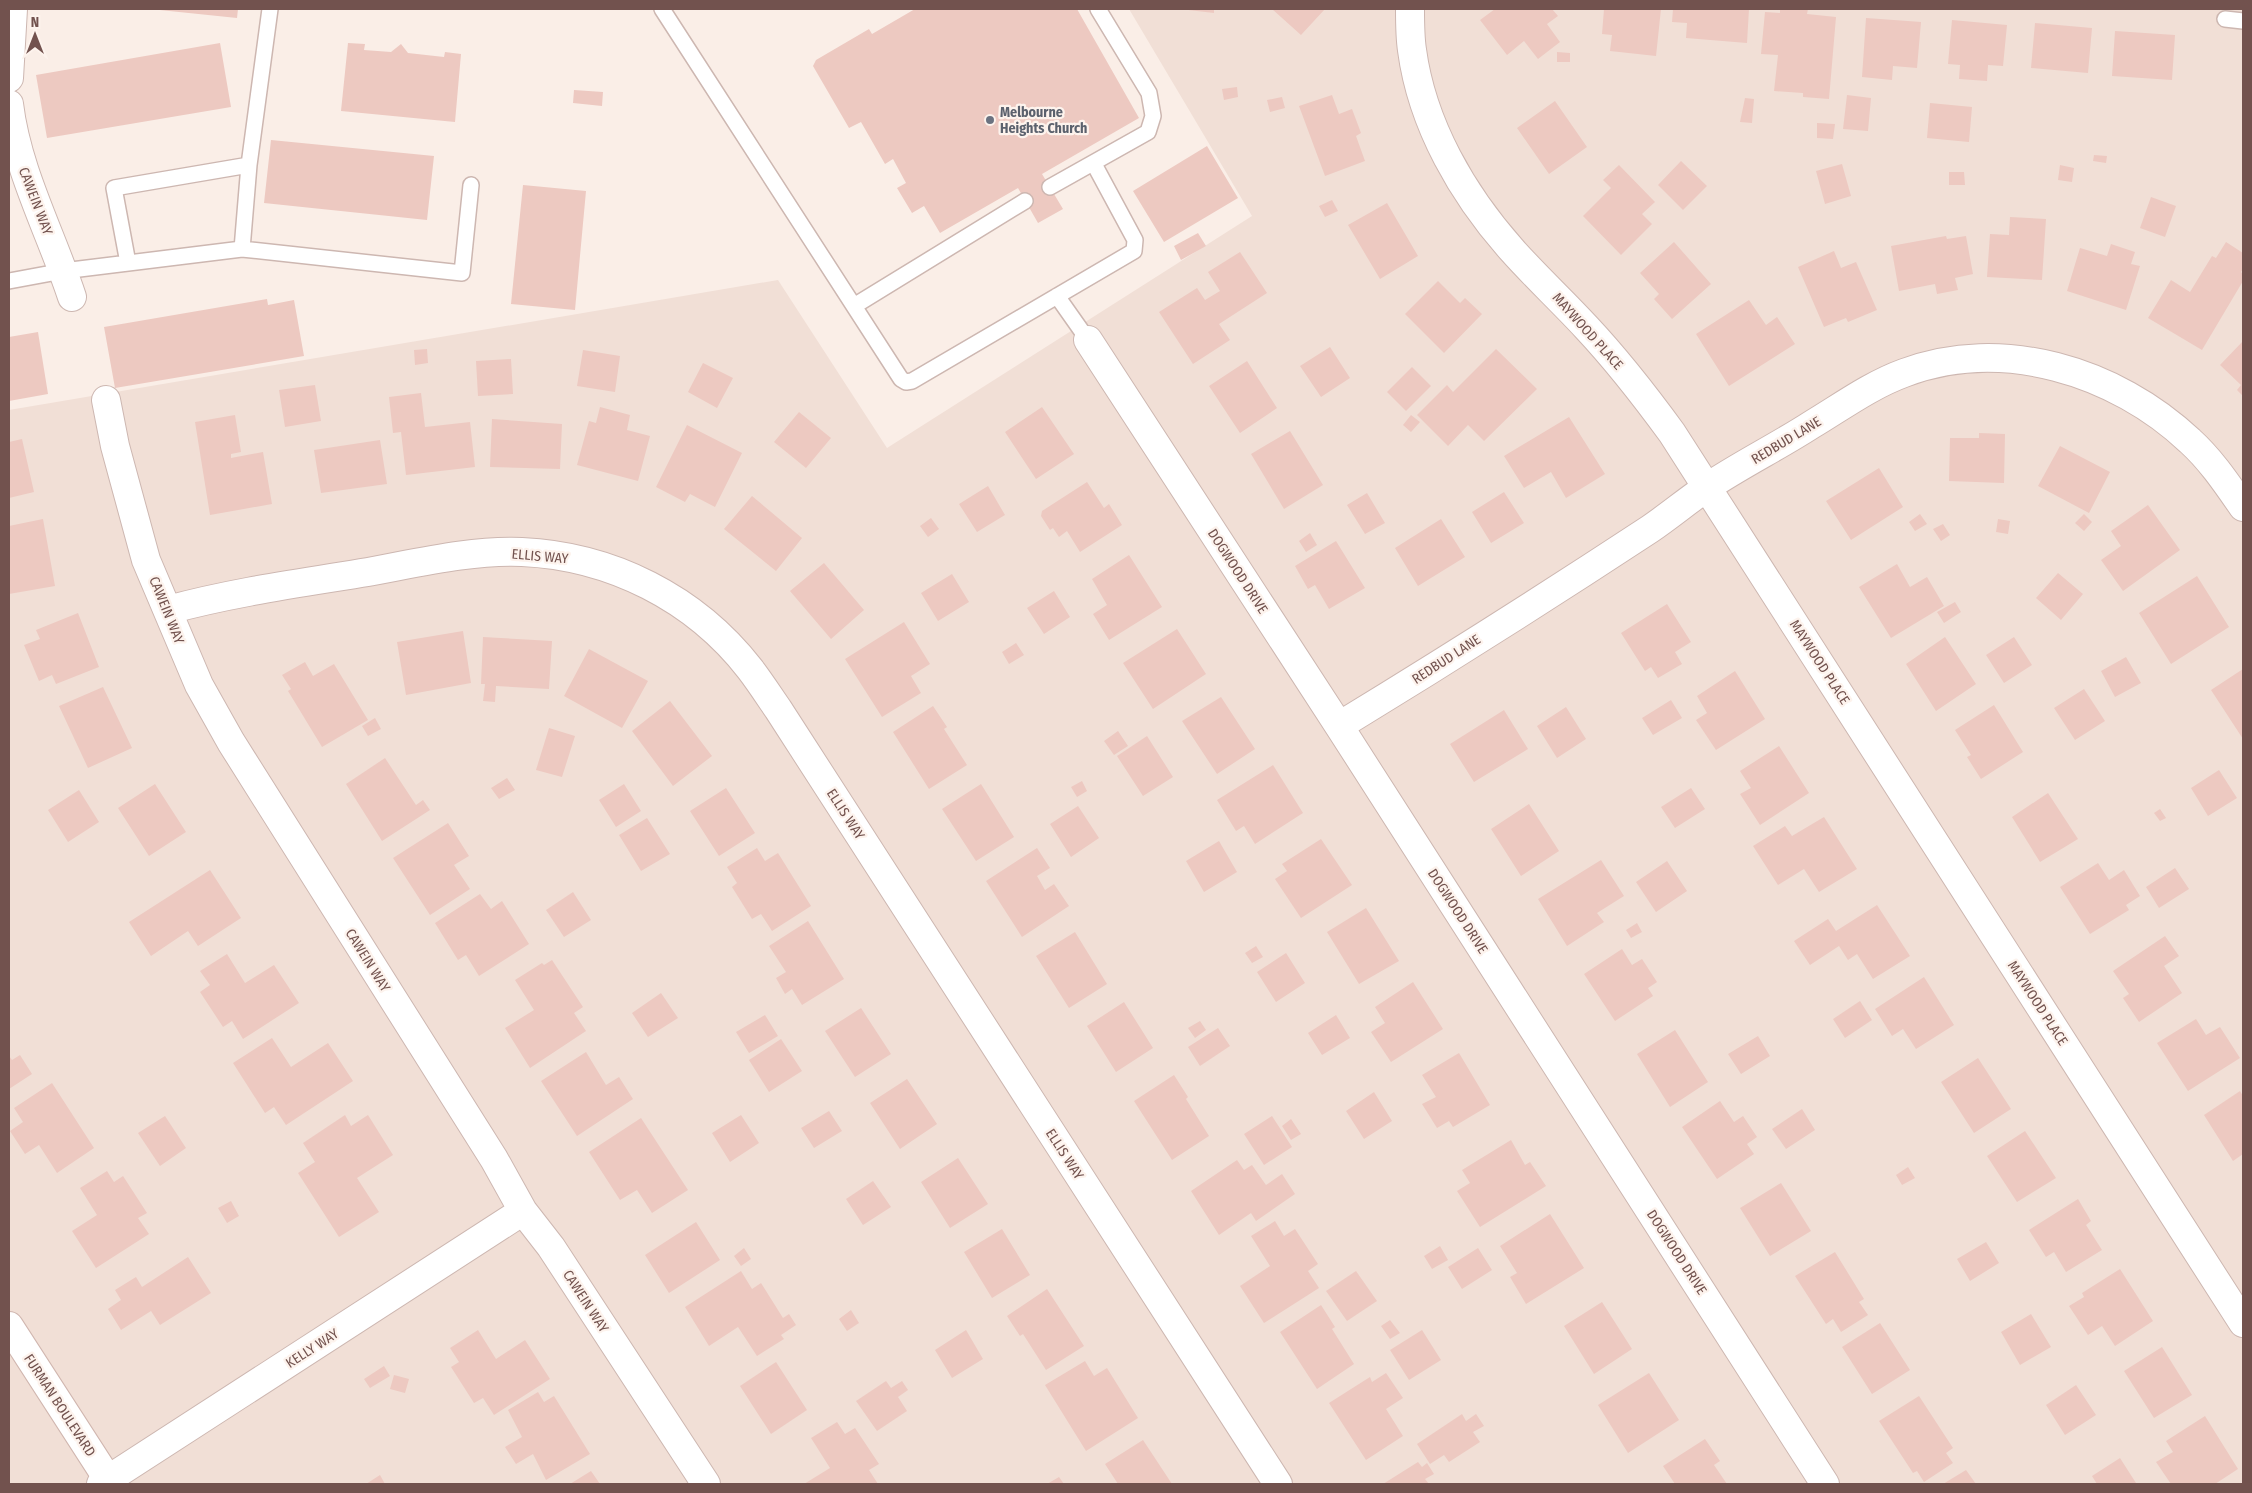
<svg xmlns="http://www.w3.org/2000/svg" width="2252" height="1493" font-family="'Fira Sans Condensed',sans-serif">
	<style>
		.residential { fill: #f1dfd6 }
		.building { fill: #edc9c1 }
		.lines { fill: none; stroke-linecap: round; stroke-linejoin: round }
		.lane-casing { stroke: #cdb7b1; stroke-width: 18 }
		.street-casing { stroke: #cdb7b1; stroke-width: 30 }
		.secondary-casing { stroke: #d0b6af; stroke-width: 30 }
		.lane { stroke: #fff; stroke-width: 15 }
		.street { stroke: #fff; stroke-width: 28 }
		.secondary { stroke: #fff; stroke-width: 28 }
		.worship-dot { fill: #6b7280; stroke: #fdf3ed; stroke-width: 2 }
		.labels { text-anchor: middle; stroke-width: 4.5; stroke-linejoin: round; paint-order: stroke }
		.worship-label { font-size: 14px; font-weight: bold; fill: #5b616d; stroke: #fdf3ed; text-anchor: start }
		.street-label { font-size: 14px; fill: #72524e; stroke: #fdf3ed }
	</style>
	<rect width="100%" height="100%" fill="#faeee7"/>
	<path class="residential" d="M1129,9H2243V1484H9V410L778,280L887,448L1252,216Z"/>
	<path class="building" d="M150,9H238L237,18Z
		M915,9H1077L1139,118L1042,174L1063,209L1038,223L1018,188L940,233L924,206L912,213L897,188L906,183L893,159L885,164L861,122L849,128L813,66L816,60L869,29L872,34Z
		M1180,9H1214V13Z
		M1272,9H1325L1301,35Z
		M1495,9H1552L1558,16L1547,24L1560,42L1538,59L1524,41L1507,55L1480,20Z
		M1604,9H1661L1656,56L1610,51L1612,35L1602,34Z
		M1673,9H1749L1747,43L1686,38L1687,23L1672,22Z
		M1780,9H1808L1807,14L1836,17L1829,99L1803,97V93L1774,91L1778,55L1761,54L1765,12L1780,13Z
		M1866,18L1921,22L1917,68L1893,66L1892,80L1862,77Z
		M1952,20L2007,25L2003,66L1988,65L1987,81L1959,79L1960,65L1948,64Z
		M2035,23L2092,28L2088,73L2031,68Z
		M2115,31L2175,35L2172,80L2112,76Z
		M220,43L231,107L47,138L36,75Z
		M348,43L365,44L364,50L391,52L401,44L408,53L444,57L445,52L461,54L455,122L341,111Z
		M1557,52L1570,53V62H1557Z
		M1237,87L1238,97L1224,100L1222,89Z
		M574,90L603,92L602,106L573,103Z
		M1332,95L1339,114L1352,109L1361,133L1356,136L1365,161L1325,176L1299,106Z
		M1847,95L1871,98L1868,131L1843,129Z
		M1282,97L1285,108L1270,112L1267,100Z
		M1745,98L1754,99L1752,123L1740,122Z
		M1555,101L1587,147L1549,174L1517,128Z
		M1930,103L1972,107L1969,142L1927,138Z
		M1817,123L1835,124L1833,139L1817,138Z
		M271,140L434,156L427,220L264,203Z
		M1207,146L1238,198L1164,242L1133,191Z
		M2094,155L2107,156L2106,163L2093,161Z
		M1681,161L1707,186L1683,210L1658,185Z
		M1842,164L1851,196L1825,204L1816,171Z
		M1619,165L1655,202L1642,214L1652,224L1621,255L1583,216L1611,188L1603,180Z
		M2060,165L2074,168L2072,182L2058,180Z
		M1949,172H1964L1965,185H1949Z
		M523,185L586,191L575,310L511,304Z
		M2151,197L2176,206L2165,237L2140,228Z
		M1332,200L1338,211L1325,217L1319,206Z
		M1387,203L1418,256L1380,279L1348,225Z
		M2010,217L2046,219L2042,280L1987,277L1990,234L2009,235Z
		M1198,233L1206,246L1181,260L1174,246Z
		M1946,236L1947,239L1966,236L1973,274L1955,278L1958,290L1937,294L1935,284L1899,291L1891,246Z
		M1674,242L1711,284L1672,319L1654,299L1659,294L1640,273Z
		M2226,242L2243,253V269L2241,272L2243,274V281L2202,350L2148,318L2171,280L2190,292L2212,256L2216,258Z
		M2111,244L2135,252L2131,264L2140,266L2126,310L2067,291L2080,248L2107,256Z
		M1834,251L1841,268L1856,262L1877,310L1848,322L1846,318L1824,327L1798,267Z
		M1240,252L1267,293L1219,324L1230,340L1193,364L1159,312L1197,288L1205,300L1220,291L1208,272Z
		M1438,281L1460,303L1465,298L1482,314L1444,353L1405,314Z
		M267,299L268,305L294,300L304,356L115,388L104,327Z
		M1749,300L1766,325L1777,317L1795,344L1729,386L1696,334Z
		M38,332L48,394L9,401V337Z
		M2243,341V396L2237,390L2241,385L2220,365Z
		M1330,347L1350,378L1321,397L1300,366Z
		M427,349L428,363L415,365L414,350Z
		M1496,349L1537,389L1484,441L1468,425L1448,446L1417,415L1447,385L1453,392Z
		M583,350L620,356L615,392L577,386Z
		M511,359L513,394L478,396L476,361Z
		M1247,361L1277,408L1240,433L1209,386Z
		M703,363L733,378L717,408L688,392Z
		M1412,367L1431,386L1406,411L1387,392Z
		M315,385L321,421L285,427L279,390Z
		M421,393L425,427L470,422L475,467L406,475L401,432L393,433L389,397Z
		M600,407L630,415L627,430L650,436L638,481L577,465L589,421L596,423Z
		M1042,407L1074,454L1036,479L1005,432Z
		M799,412L831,438L806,468L774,442Z
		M235,415L241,452L231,454V458L263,452L272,504L210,515L195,422Z
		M1411,415L1420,422L1411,432L1403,425Z
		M1569,417L1605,474L1566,498L1551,472L1524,488L1504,456Z
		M492,419L562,424L560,469L490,467Z
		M687,425L742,453L715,507L690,494L685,502L656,487Z
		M1290,431L1323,485L1284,509L1251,454Z
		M1979,433L2005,434L2004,483L1949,481L1950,438H1979Z
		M22,439L34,492L9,498V442Z
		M380,440L387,484L321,493L314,450Z
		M2060,446L2110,472L2089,513L2038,486Z
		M1879,468L1903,507L1851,540L1826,501Z
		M1087,482L1104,508L1109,504L1122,525L1080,552L1067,531L1059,537L1053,528L1050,530L1041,516L1042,511Z
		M988,486L1005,515L977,532L959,504Z
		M1504,492L1524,523L1491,543L1472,512Z
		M1367,493L1385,523L1365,534L1347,505Z
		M752,496L802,538L776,571L724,529Z
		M2148,505L2180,550L2123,591L2101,560L2121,546L2111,531Z
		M1920,514L1927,524L1915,531L1909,522Z
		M2084,514L2092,522L2084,531L2075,523Z
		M931,518L939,529L928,537L920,526Z
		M43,519L55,586L9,594V526Z
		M1441,519L1465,557L1418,586L1395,548Z
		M1998,519L2010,521L2008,534L1996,532Z
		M1943,524L1950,535L1941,541L1933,529Z
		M1310,533L1317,545L1306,552L1299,541Z
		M1336,541L1365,588L1329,609L1315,585L1308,589L1295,566Z
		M1129,555L1162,607L1109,640L1093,614L1107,605L1092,579Z
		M824,563L864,610L831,639L790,591Z
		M1897,564L1910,587L1927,577L1944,606L1891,638L1859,587Z
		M2058,573L2083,594L2061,620L2036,598Z
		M952,574L969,602L938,621L921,593Z
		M2197,576L2229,627L2171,664L2139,613Z
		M1054,591L1070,617L1044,634L1027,608Z
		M1955,602L1961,612L1944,623L1937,612Z
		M1667,604L1691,642L1675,652L1682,664L1658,678L1651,667L1645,671L1621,633Z
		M78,613L99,667L56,684L52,675L39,681L24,645L40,639L36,630Z
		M904,622L930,664L911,676L921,693L882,717L845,659Z
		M1177,629L1206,674L1153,709L1123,663Z
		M463,631L471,683L406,695L397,642Z
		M483,637L552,641L549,689L496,686L495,702L483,701L485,684H481Z
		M1945,637L1976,684L1936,711L1906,664Z
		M2014,637L2032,665L2004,683L1986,655Z
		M1016,643L1024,655L1009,664L1002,652Z
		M589,649L648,681L622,728L564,696Z
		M2126,657L2141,683L2115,697L2101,671Z
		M305,662L313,676L334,664L368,720L322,747L288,691L291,689L282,675Z
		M2243,669V739L2211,690Z
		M1735,671L1765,719L1716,750L1696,720L1707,713L1697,696Z
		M103,687L132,748L88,768L59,706Z
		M2084,689L2105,721L2075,740L2054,708Z
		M1221,697L1255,749L1217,774L1182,721Z
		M1671,700L1682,718L1653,735L1642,718Z
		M670,701L712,756L673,786L632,731Z
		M1994,705L2023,752L1981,779L1967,757L1971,755L1955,730Z
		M933,706L947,727L944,729L967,765L929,789L893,732Z
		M1566,707L1586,739L1557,758L1537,726Z
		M1504,710L1528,749L1474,782L1450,744Z
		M375,718L381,729L368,736L362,726Z
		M549,728L575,736L562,777L536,770Z
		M1118,731L1128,746L1114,755L1104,741Z
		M1147,736L1173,777L1143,796L1117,756Z
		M1779,746L1809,793L1760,825L1740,794L1751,788L1740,771Z
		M385,758L416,805L423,800L430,810L382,841L346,784Z
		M1273,765L1303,813L1255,844L1244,826L1236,831L1217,800Z
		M2219,770L2237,798L2208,816L2191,788Z
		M507,778L515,790L499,799L491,788Z
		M1082,781L1087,791L1077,797L1071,787Z
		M155,784L186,832L149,856L118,808Z
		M624,784L641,811L616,827L599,800Z
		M981,784L1014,837L976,861L942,809Z
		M726,788L755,833L719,856L690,811Z
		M1691,788L1705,809L1675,828L1661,807Z
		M79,790L99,822L68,842L48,810Z
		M2048,793L2078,839L2040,862L2012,817Z
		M1529,804L1559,851L1521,876L1491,829Z
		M1078,806L1099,838L1071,857L1050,824Z
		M2160,809L2166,818L2160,821L2154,813Z
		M1824,817L1857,869L1819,892L1804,869L1778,885L1753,846L1785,826L1792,836Z
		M647,818L670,854L641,871L619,835Z
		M448,823L469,856L454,865L470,889L430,915L393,858Z
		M1321,839L1352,885L1301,918L1275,879L1287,871L1282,864Z
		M1219,841L1237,872L1204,892L1186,861Z
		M757,848L765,861L778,853L811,906L772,931L761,914L752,919L732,887L737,883L727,867Z
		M1037,848L1050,868L1037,876L1045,890L1054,884L1069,906L1022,937L986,881Z
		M1601,860L1624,896L1597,913L1604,922L1567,946L1538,899Z
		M1667,861L1687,891L1656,912L1636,882Z
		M2098,863L2109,880L2124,870L2140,896L2126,905L2129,910L2090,934L2060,887Z
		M2175,868L2189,889L2159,908L2146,887Z
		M210,870L241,918L198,946L188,931L151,956L129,922Z
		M573,892L591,920L564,937L546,910Z
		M480,894L491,909L502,901L529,944L479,976L466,955L458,960L435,923Z
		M1877,905L1910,956L1873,979L1857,954L1848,960L1839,946L1810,965L1794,941L1828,919L1836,931Z
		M1366,908L1399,961L1359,984L1327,932Z
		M808,921L844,979L802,1005L792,989L785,994L776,978L786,972L769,946Z
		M1637,923L1642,932L1631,938L1626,930Z
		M1075,932L1107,984L1069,1008L1036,956Z
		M2165,936L2179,956L2164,966L2182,993L2139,1022L2123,998L2129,994L2113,971Z
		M1256,946L1263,957L1252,963L1245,953Z
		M1622,949L1632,965L1642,959L1657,982L1648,988L1653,996L1615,1021L1584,974Z
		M1286,953L1305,983L1276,1002L1257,972Z
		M227,954L245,983L274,965L299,1003L243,1039L232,1021L223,1027L200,992L210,985L200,971Z
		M552,960L583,1007L574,1013L586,1031L530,1068L505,1028L534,1010L515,980L542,963L544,965Z
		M1924,977L1954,1025L1916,1049L1903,1029L1892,1036L1875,1009Z
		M1413,982L1443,1029L1391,1062L1371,1032L1385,1023L1375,1007Z
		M661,993L678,1018L648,1037L632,1013Z
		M1860,1001L1872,1020L1845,1038L1833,1019Z
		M1124,1002L1153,1048L1116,1072L1087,1026Z
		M861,1008L891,1054L855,1077L825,1031Z
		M765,1015L778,1036L749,1053L736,1032Z
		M1336,1015L1350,1038L1322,1055L1308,1033Z
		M2196,1019L2206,1035L2220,1027L2240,1058L2188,1091L2157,1043Z
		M1200,1021L1206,1030L1195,1038L1188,1028Z
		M1218,1028L1230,1046L1200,1066L1188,1047Z
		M1675,1030L1708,1082L1670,1107L1637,1054Z
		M1758,1036L1770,1056L1741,1074L1728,1054Z
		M272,1038L291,1067L328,1043L353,1081L286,1125L274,1107L265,1113L233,1063Z
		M781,1039L802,1071L769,1092L749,1060Z
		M586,1052L606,1085L619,1077L633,1099L577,1136L541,1081Z
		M1459,1053L1490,1105L1453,1127L1449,1121L1437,1128L1422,1104L1436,1097L1422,1075Z
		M20,1055L32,1074L9,1089V1056L12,1060Z
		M1978,1058L2011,1109L1974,1133L1941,1082Z
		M1174,1075L1188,1097L1186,1099L1209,1136L1172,1160L1134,1101Z
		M907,1079L937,1124L900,1149L870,1103Z
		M52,1083L94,1148L57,1173L39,1145L25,1154L10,1131L23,1122L14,1108Z
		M2240,1091L2243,1096V1154L2233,1161L2204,1115Z
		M1374,1092L1392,1121L1364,1139L1346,1111Z
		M1720,1101L1734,1122L1743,1116L1757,1137L1747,1144L1754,1154L1717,1179L1682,1127Z
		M1802,1109L1815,1130L1786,1149L1772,1129Z
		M829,1111L842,1131L814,1148L801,1128Z
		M345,1115L351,1126L368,1115L393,1155L357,1178L379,1212L339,1237L298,1173L315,1162L303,1143Z
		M741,1115L759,1143L730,1162L712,1133Z
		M165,1116L186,1148L160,1166L138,1133Z
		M1272,1116L1292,1147L1264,1165L1244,1134Z
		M641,1118L688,1190L652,1213L637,1190L620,1200L589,1152Z
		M1291,1119L1301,1134L1291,1140L1282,1126Z
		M2025,1131L2056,1178L2017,1202L1987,1156Z
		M1511,1140L1525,1165L1530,1162L1546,1186L1480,1227L1457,1191L1470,1183L1462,1170Z
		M958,1158L988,1204L950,1228L921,1182Z
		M1237,1160L1244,1170L1252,1165L1266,1185L1282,1174L1295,1194L1256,1221L1251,1213L1219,1235L1191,1191Z
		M1908,1167L1915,1178L1902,1185L1896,1175Z
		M107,1171L114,1182L123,1176L147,1213L138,1218L149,1234L96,1268L72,1231L97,1215L80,1188Z
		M873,1181L891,1207L863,1225L846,1199Z
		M1781,1183L1811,1231L1770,1256L1740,1208Z
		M2078,1199L2091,1221L2086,1225L2102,1250L2066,1272L2054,1252L2046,1257L2029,1230Z
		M231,1201L239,1216L227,1223L218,1208Z
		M1550,1214L1584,1268L1526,1304L1510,1277L1517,1273L1500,1246Z
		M1275,1221L1284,1236L1295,1229L1318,1264L1308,1271L1319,1288L1264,1323L1240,1286L1270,1266L1251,1236Z
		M696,1222L720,1260L669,1293L645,1255Z
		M1002,1229L1030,1275L992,1298L964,1252Z
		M1986,1242L1999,1263L1970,1281L1957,1259Z
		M1440,1246L1448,1260L1432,1269L1424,1256Z
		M744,1248L751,1259L741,1266L734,1256Z
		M1478,1248L1492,1270L1462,1289L1448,1267Z
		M1835,1252L1864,1299L1859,1302L1868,1315L1841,1332L1833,1319L1826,1324L1795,1276Z
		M188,1257L211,1293L160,1325L151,1311L121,1330L108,1309L121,1300L115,1290L136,1277L142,1287Z
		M2120,1269L2153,1321L2115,1346L2102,1326L2088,1335L2069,1306L2084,1297L2082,1293Z
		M741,1271L752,1289L761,1283L783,1318L789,1314L796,1325L781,1335L784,1339L757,1356L738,1327L709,1346L685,1307Z
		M1356,1271L1377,1301L1347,1321L1326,1291Z
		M1047,1289L1084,1346L1046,1370L1023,1334L1020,1336L1007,1316Z
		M1602,1302L1632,1349L1594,1374L1564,1326Z
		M1321,1305L1335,1327L1332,1329L1354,1364L1317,1389L1280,1332Z
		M851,1310L859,1323L847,1331L839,1319Z
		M2031,1314L2051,1347L2020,1365L2001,1332Z
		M1390,1320L1400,1333L1390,1339L1381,1326Z
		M1880,1323L1910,1370L1872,1394L1842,1347Z
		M478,1330L496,1359L525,1340L550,1379L494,1415L483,1398L474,1403L451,1367L459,1362L450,1348Z
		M966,1330L983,1359L952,1378L935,1350Z
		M1422,1330L1441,1360L1409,1380L1390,1350Z
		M2162,1347L2192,1395L2154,1418L2124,1371Z
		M1085,1361L1094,1376L1107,1368L1138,1418L1086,1451L1045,1385Z
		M776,1362L807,1410L771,1434L740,1386Z
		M384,1366L390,1376L370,1388L364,1379Z
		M1386,1373L1403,1398L1386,1409L1403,1436L1366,1460L1329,1403L1370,1377L1372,1382Z
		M1649,1373L1679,1420L1628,1453L1598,1405Z
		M394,1375L409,1379L405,1393L390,1389Z
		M886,1381L891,1388L902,1381L908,1390L898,1397L907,1411L877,1431L856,1401Z
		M2076,1385L2096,1415L2065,1435L2046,1405Z
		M538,1392L544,1402L554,1396L590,1454L546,1480L533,1454L516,1464L505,1447L522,1437L508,1410Z
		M1919,1396L1953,1448L1946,1453L1953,1463L1924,1482L1917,1471L1913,1473L1879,1421Z
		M1462,1414L1466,1421L1476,1414L1484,1426L1473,1432L1480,1442L1449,1462L1444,1455L1430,1464L1417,1444Z
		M2205,1416L2238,1469L2215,1484H2171L2156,1462L2173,1452L2166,1441Z
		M837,1422L845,1434L855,1428L879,1464L869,1470L878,1484H804L830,1468L811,1438Z
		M1705,1439L1720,1461L1714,1465L1727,1484H1675L1663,1466Z
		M1143,1440L1172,1484H1118L1105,1464Z
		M2120,1458L2136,1483L2097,1484L2092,1476Z
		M1418,1462L1422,1467L1427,1463L1434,1474L1425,1479L1429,1484H1383Z
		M1966,1470L1976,1484H1943Z
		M591,1471L600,1484H570Z
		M380,1475L385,1484H366Z
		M1059,1477L1064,1484H1047Z"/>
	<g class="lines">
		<g class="lane-casing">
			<path id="lane" d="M270,9L249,165L242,249L462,273L471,185
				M662,9L901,379L906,382L912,381L1134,251L1135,240L1094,164
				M2225,19L2243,21
				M1050,187L1148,132L1153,116L1149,93L1098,9
				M128,263L114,188L249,165
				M9,281L63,271L242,249
				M1057,296L1088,340
				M854,306L1025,201"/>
		</g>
		<g class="street-casing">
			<path id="street" d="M1410,9C1410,22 1410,37 1412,50C1422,125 1463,195 1512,250C1536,277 1562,301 1586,327C1617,360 1645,396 1672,433L2243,1323
				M9,78L13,9
				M9,104C17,171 51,233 72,297
				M1088,340L1339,726L1825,1484
				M106,400L115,446L146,560L199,685L231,742L494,1159L523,1211L551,1247L706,1484
				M168,610C234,592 301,583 368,572C418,563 471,550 522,552C611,556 695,598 750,669C760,682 769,696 778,709L1278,1484
				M1339,726C1444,662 1548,596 1650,529C1669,516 1687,501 1706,488C1740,465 1777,447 1811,425C1841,407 1871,385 1904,373C2002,336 2116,371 2190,441C2211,460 2227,484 2243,507
				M101,1484L523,1211"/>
		</g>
		<g class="secondary-casing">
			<path id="secondary" d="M9,1326L111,1484"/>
		</g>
		<use href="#lane" class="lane"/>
		<use href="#street" class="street"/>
		<use href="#secondary" class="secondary"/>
	</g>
	<circle class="worship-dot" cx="990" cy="120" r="5"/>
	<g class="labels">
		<g class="worship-label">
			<text x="1000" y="117">Melbourne<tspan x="1000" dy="16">Heights Church</tspan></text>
		</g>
		<g class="street-label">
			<text transform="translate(36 201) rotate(69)" y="5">CAWEIN WAY</text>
			<text transform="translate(1588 331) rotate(48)" y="5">MAYWOOD PLACE</text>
			<text transform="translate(1786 440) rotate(-31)" y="5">REDBUD LANE</text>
			<text transform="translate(540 556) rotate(5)" y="5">ELLIS WAY</text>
			<text transform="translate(1238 571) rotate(57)" y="5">DOGWOOD DRIVE</text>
			<text transform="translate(167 610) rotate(68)" y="5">CAWEIN WAY</text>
			<text transform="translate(1446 659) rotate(-33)" y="5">REDBUD LANE</text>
			<text transform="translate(1820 662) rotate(57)" y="5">MAYWOOD PLACE</text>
			<text transform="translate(846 814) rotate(57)" y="5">ELLIS WAY</text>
			<text transform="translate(1458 911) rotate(57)" y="5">DOGWOOD DRIVE</text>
			<text transform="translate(368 960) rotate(58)" y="5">CAWEIN WAY</text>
			<text transform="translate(2038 1003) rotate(57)" y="5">MAYWOOD PLACE</text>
			<text transform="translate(1065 1154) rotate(57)" y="5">ELLIS WAY</text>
			<text transform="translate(1677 1252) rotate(57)" y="5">DOGWOOD DRIVE</text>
			<text transform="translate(586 1301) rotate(57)" y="5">CAWEIN WAY</text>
			<text transform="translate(312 1348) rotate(-33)" y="5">KELLY WAY</text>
			<text transform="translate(60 1405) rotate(57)" y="5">FURMAN BOULEVARD</text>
		</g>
	</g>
	<rect width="2252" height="1493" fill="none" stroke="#72524e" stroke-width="20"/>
	<g transform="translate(35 35)" stroke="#fdf3ed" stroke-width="4" paint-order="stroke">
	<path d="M0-4L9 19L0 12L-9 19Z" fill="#72524e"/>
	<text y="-8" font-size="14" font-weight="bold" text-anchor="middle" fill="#72524e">N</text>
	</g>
</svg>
